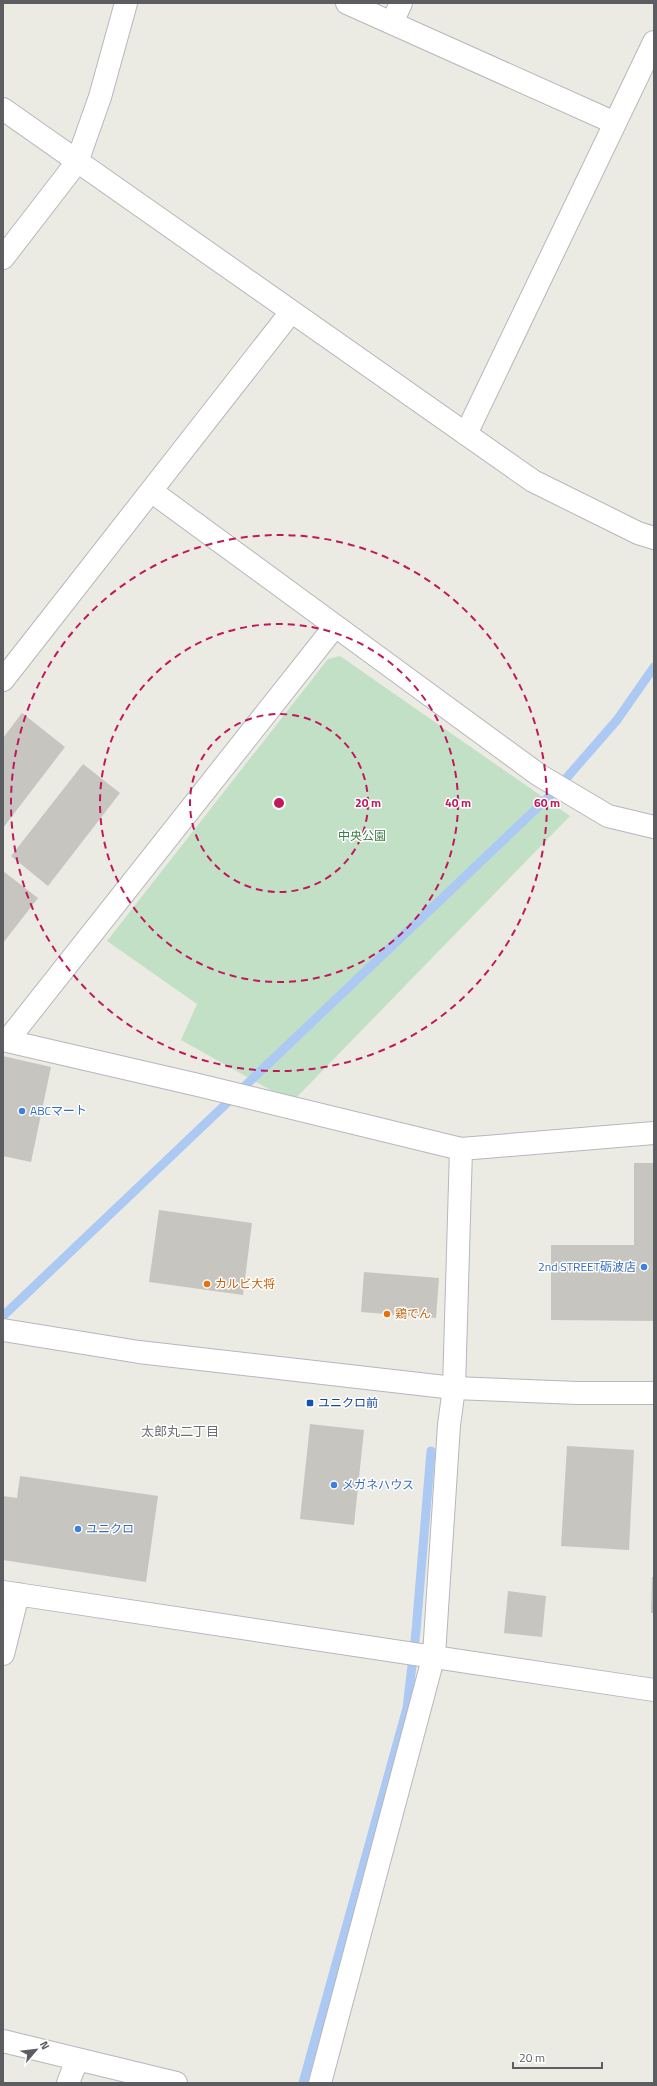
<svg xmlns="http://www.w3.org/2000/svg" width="657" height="2086" font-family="'Titillium Web','Noto Sans JP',sans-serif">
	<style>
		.green { fill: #c2e0c6 }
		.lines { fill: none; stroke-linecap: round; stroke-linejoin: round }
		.stream { stroke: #abc9f3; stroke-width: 9 }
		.building { fill: #c7c5bf }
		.minor-casing { stroke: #b5b7bb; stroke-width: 24 }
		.tertiary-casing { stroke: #b5b7bb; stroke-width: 24 }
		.minor { stroke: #fff; stroke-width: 22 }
		.tertiary { stroke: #fff; stroke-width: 22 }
		.ring { fill: none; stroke: #c2185b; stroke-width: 2; stroke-dasharray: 7 5 }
		.shop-dot { fill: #3f7fe0; stroke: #fff; stroke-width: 1.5 }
		.food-dot { fill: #e8710a; stroke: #fff; stroke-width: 1.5 }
		.transit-dot { fill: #1a4fb4; stroke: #fff; stroke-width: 1.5 }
		.labels { text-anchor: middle; stroke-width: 3; stroke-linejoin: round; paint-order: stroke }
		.park-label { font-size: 12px; fill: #3f7c4b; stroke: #fff }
		.shop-label { font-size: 12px; fill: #366cbe; stroke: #fff; text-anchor: start }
		.food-label { font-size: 12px; fill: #c56008; stroke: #fff; text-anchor: start }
		.transit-label { font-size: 12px; fill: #164399; stroke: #fff; text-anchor: start }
		.neighbourhood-label { font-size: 13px; fill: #6c6f73; stroke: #fff }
		.centre { fill: #c2185b; stroke: #fff; stroke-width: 2 }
		.ring-label { font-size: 12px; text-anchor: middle; font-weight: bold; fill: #c2185b; stroke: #fff; stroke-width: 3; stroke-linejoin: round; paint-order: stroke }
	</style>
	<rect width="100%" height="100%" fill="#ebebe3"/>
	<path class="green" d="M340,656L570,816L292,1102L181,1040L197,1004L107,941L328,659Z"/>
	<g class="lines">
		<path class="stream" d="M3,1316L556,790L617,720L654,667
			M303,2083L407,1708L416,1631L431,1451"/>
	</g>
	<path class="building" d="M22,713L65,747L3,828V738Z
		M83,764L120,793L48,886L11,856Z
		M3,871L38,898L3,943Z
		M3,1056L51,1067L31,1162L3,1156Z
		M634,1163H654V1321L551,1320V1245H634Z
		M159,1210L252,1223L243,1295L149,1282Z
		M364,1272L439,1278L436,1318L361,1312Z
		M310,1424L364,1430L354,1525L300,1519Z
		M567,1446L634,1450L629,1550L561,1546Z
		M20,1476L158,1496L146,1582L3,1560V1496L17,1498Z
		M652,1577H654V1613H651Z
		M508,1591L546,1596L542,1637L504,1633Z"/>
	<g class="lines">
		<g class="minor-casing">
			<path id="minor" d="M347,3L615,123
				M392,23L401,3
				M466,434L654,42
				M151,491L539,775L608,816L654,827
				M3,680L291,312
				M3,1040L198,1085L461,1149L654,1133
				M7,1041L335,626
				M3,1592L654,1690
				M3,1654L18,1594
				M3,2041L176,2083
				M68,2083L77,2060
				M320,2083L434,1655L449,1425L454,1388L461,1149"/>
		</g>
		<g class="tertiary-casing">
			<path id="tertiary" d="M3,109L533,481L638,533L654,538
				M3,258L77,162L100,97L126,3
				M3,1330L139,1352L454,1388L578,1393H654"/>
		</g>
		<use href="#minor" class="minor"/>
		<use href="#tertiary" class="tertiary"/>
	</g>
	<g class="ring">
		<circle cx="279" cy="803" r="89"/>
		<circle cx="279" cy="803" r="179"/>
		<circle cx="279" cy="803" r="268"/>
	</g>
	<g class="shop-dot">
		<circle cx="22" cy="1111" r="4"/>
		<circle cx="644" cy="1267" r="4"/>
		<circle cx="334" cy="1485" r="4"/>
		<circle cx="78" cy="1529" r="4"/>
	</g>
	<g class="food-dot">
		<circle cx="207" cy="1284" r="4"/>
		<circle cx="387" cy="1314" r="4"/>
	</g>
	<rect class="transit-dot" x="306" y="1399" width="8" height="8" rx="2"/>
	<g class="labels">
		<g class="park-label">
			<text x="362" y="840">中央公園</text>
		</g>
		<g class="shop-label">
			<text x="30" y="1115">ABCマート</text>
			<text x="636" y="1271" text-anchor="end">2nd STREET砺波店</text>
			<text x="342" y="1489">メガネハウス</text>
			<text x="86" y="1533">ユニクロ</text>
		</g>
		<g class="food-label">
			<text x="215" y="1288">カルビ大将</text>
			<text x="395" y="1318">鶏でん</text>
		</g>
		<g class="transit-label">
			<text x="318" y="1407">ユニクロ前</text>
		</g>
		<g class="neighbourhood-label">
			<text x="180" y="1436">太郎丸二丁目</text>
		</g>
	</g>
	<circle cx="279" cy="803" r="6" class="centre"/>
	<g class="ring-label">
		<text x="368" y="807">20 m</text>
		<text x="458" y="807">40 m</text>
		<text x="547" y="807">60 m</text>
	</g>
	<rect width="657" height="2086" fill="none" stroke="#5b5d61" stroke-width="8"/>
	<g transform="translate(36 2050) rotate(62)" stroke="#ffffff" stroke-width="3" paint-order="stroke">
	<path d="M0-3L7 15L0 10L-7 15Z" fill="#5b5d61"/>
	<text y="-6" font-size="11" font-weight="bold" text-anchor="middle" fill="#5b5d61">N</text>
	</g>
	<path d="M513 2062v6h89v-6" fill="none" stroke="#5b5d61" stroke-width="2"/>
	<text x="519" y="2062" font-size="12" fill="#5b5d61" stroke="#ffffff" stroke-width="3" paint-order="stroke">20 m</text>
</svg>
